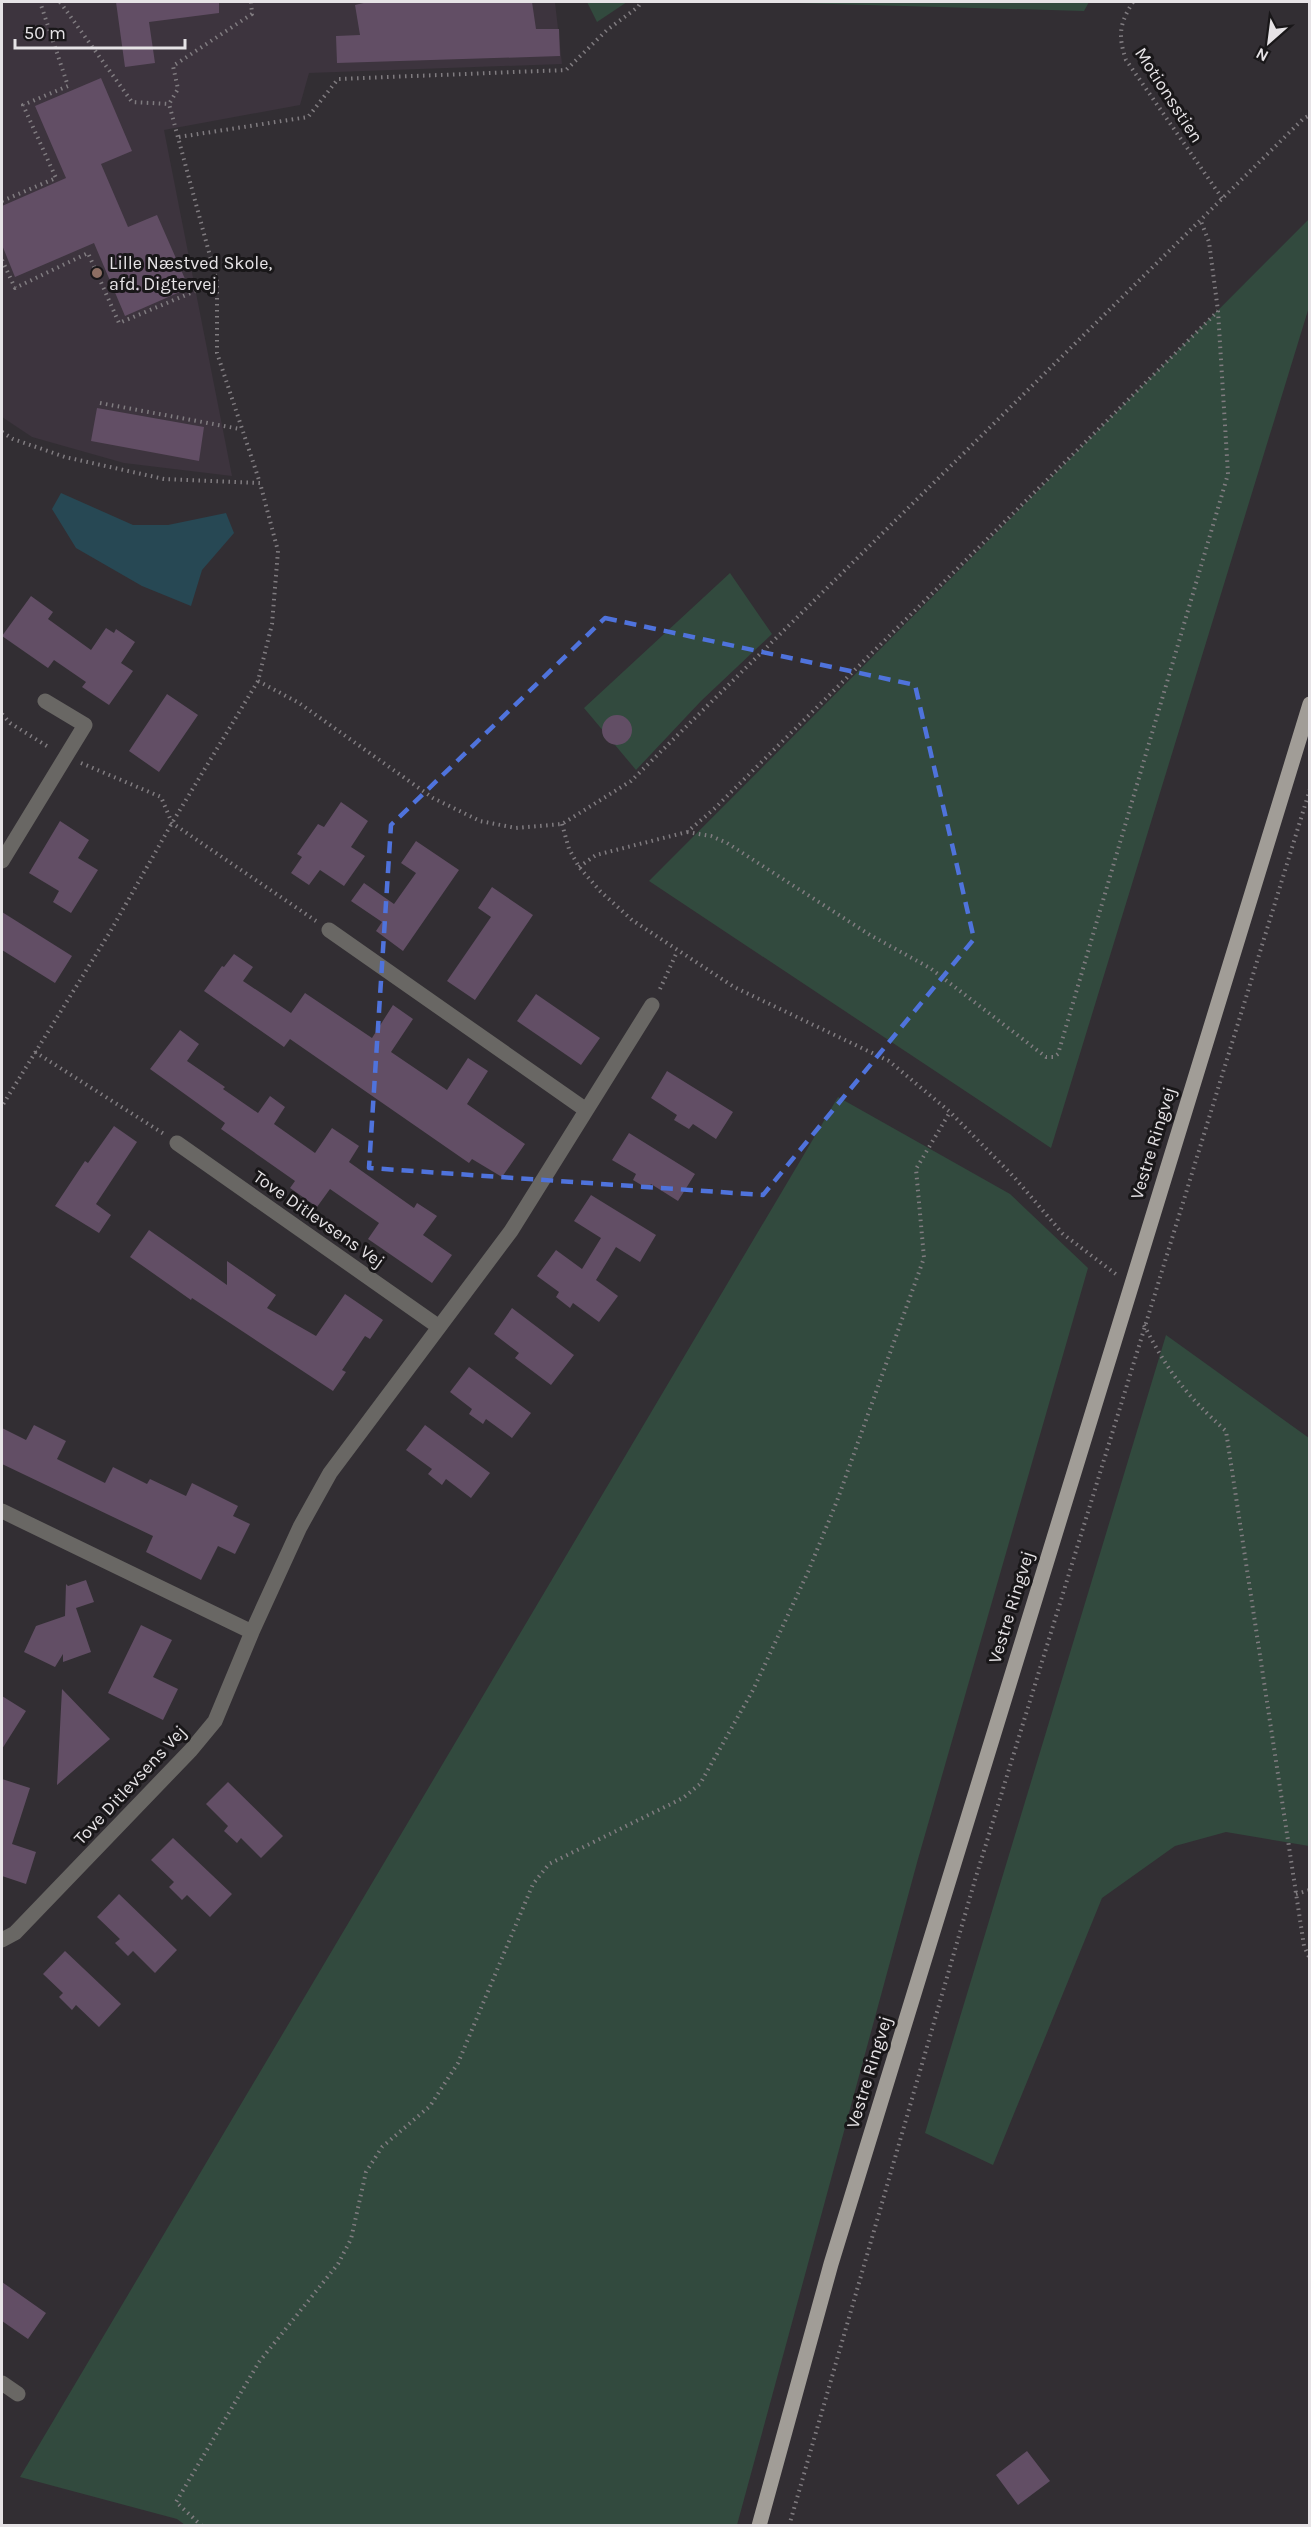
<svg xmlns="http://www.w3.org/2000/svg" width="1311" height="2527" font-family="Karla,sans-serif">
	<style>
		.built { fill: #3d343e }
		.green { fill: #324a3e }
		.water { fill: #274854 }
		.building { fill: #624e65 }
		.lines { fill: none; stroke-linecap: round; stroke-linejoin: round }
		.path { stroke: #807c80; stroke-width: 4; stroke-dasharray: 1.5 4.5; stroke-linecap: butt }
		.minor { stroke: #696764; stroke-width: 15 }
		.primary { stroke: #a19d97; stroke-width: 15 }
		.marked { fill: none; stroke: #4f73dc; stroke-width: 4.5; stroke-dasharray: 12 8; stroke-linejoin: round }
		.education-dot { fill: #8d6e63; stroke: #191719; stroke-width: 2 }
		.labels { text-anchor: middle; stroke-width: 6; stroke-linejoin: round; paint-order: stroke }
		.street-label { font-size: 18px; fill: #e6e3e6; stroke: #191719 }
		.poi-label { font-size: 18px; fill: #e6e3e6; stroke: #191719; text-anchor: start }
	</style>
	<rect width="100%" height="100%" fill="#322e33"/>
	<path class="built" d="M2,2H555L562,64L309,73L300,105L164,130L232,476L124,463L32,437L2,417Z"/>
	<path class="green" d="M587,2H627L597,22Z
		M758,2H1089L1084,11Z
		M1309,219V307L1051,1148L649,881Z
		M730,573L772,634L701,701L636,770L584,708Z
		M838,1097L1010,1194L1088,1268L918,1859L737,2525H185L177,2519L20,2477Z
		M1166,1335L1309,1438V1846L1226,1832L1175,1846L1102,1898L993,2165L925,2133Z"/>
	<path class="water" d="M61,493L133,525H168L226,513L234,533L202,570L191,606L142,586L76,548L52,509Z"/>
	<path class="building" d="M116,2H219V13L149,22L155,63L125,67Z
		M368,2H532L536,29H559L560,56L337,63L336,36L360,35L355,5Z
		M101,78L132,151L101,164L128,227L157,215L189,288L125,316L94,243L15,277L2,245V206L66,178L35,106Z
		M97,408L204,427L199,461L91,441Z
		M31,596L53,612L48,619L91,650L106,628L114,633L116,629L135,642L121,663L133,671L109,705L82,687L86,682L54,660L48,668L2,636Z
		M167,694L198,715L159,772L129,751Z
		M602 730a15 15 0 1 1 30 0a15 15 0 1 1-30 0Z
		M341,802L368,821L351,847L365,856L344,886L320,870L309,885L291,873L302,857L297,854L318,824L324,827Z
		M60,821L89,840L78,858L98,870L71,913L53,902L59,891L29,873Z
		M416,841L459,870L403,951L376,931L382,922L351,901L364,883L394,904L416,873L401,863Z
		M492,887L533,915L475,1000L447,981L491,917L478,908Z
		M2,912L72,956L55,983L2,950Z
		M234,954L253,967L243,981L291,1013L305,993L372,1038L393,1005L413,1019L391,1052L447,1090L468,1058L488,1071L467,1104L525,1144L502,1177L472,1159L469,1163L290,1039L284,1047L204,991L222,966L224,967Z
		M536,994L600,1038L581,1065L517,1021Z
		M180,1030L199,1044L187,1061L225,1087L223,1089L258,1113L270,1096L285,1107L274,1124L315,1153L332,1128L359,1146L349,1162L414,1208L417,1203L437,1216L423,1235L452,1255L432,1283L368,1239L379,1223L330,1189L317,1207L290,1188L295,1181L221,1129L225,1123L150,1069Z
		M667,1071L733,1112L716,1139L693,1124L689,1129L674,1120L677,1115L651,1098Z
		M114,1126L137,1142L96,1204L111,1215L99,1233L55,1206L85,1161L88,1163Z
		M629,1133L695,1174L678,1201L651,1184L648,1189L633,1180L636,1174L612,1160Z
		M591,1195L656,1235L640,1262L616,1247L596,1280L618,1296L599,1322L573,1303L570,1308L556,1297L559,1292L537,1276L556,1250L582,1269L601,1238L574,1221Z
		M149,1230L227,1285V1261L276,1295L267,1308L316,1336L345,1294L383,1320L370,1339L365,1336L342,1370L346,1372L333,1391L192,1298L191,1300L130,1257Z
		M512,1308L574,1355L551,1385L515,1358L519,1353L494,1334Z
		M469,1367L531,1413L512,1438L486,1419L483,1424L469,1414L472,1409L450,1392Z
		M34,1425L66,1441L57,1459L105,1483L113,1467L147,1484L150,1479L186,1496L192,1483L238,1506L233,1516L250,1524L235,1554L218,1546L201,1580L146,1552L153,1536L2,1464V1428L26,1440Z
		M425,1425L490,1473L471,1498L446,1479L442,1485L428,1474L432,1469L406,1450Z
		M86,1580L94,1602L76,1608L91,1652L63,1662V1654L55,1667L24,1652L36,1626L65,1616L66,1584L68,1586Z
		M141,1625L172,1640L153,1677L178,1689L163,1720L108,1693Z
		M62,1689L110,1739L57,1785Z
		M2,1696L26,1711L2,1749Z
		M2,1779L30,1788L12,1844L36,1852L26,1884L2,1876Z
		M228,1782L283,1836L261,1858L241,1838L237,1843L224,1831L228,1826L206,1804Z
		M173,1838L232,1894L210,1917L187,1895L182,1900L169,1887L174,1882L151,1860Z
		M119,1894L177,1950L155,1973L133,1951L128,1956L115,1943L120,1939L97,1917Z
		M65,1951L121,2004L99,2027L76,2005L72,2010L59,1997L63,1993L43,1974Z
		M2,2282L46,2313L28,2339L2,2321Z
		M1027,2451L1050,2481L1018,2505L996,2475Z"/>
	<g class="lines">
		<path class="path" d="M60,2L132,102L169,104
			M251,2L252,14L173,66L178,89L169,104L217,282V353L260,483
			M1133,2C1119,24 1118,36 1126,60L1222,198
			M179,137L308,117L338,79L566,70L607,30L638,7L641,2
			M2,201L56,178L23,105L68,86L40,2
			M2,260L15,288L88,253L119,323L217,282
			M100,403L240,429
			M2,432L13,439L65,457L164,479L260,483L278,551L272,624L258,681L172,823L110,932L2,1106
			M258,681L299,703L433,798L480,821L516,828L562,824L631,781L1303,119L1310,115
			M2,714L10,723L50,748
			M81,763L161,797L172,823L316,921
			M562,824L569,849L579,867L600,891L632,920L734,987L889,1061L950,1112L1014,1177L1063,1234L1117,1275
			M687,832L711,836L727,843L870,935L930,968L1046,1057H1054L1058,1054L1228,474L1218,311L1209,242L1200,219
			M579,867L596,855L687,832L714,809L1218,311
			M660,989L677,952
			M35,1052L164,1134
			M1144,1325C1168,1372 1186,1395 1226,1431L1304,1946L1310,1959
			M1296,1894L1310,1890
			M202,2526L176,2502L259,2362L338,2264L351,2239L366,2172L382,2147L430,2106L458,2063L533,1884L549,1864L683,1798L700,1784L753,1690L808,1572L837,1501L924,1258L916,1169L950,1112
			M789,2526L975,1880L1310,789"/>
		<path class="minor" d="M2,861L85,725L45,701
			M329,930L586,1110
			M177,1143L439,1327
			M2,1511L252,1632
			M2,1940L15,1933L191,1750L215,1721L252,1632L300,1527L330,1473L511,1231L652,1005
			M2,2383L18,2394"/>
		<path class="primary" d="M759,2526L831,2264L1310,704"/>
	</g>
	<path class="marked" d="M605,618L915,685L974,939L763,1195L369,1168L391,825Z"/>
	<circle class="education-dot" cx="97" cy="273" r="6"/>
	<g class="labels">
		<g class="street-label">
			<text transform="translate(1169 95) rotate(57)" y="6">Motionsstien</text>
			<text transform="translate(1153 1143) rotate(-73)" y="6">Vestre Ringvej</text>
			<text transform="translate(319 1219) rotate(35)" y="6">Tove Ditlevsens Vej</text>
			<text transform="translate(1011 1607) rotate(-73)" y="6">Vestre Ringvej</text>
			<text transform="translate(130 1785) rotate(-47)" y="6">Tove Ditlevsens Vej</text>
			<text transform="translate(869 2072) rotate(-73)" y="6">Vestre Ringvej</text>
		</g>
		<g class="poi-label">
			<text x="109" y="269">Lille Næstved Skole,<tspan x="109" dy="21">afd. Digtervej</tspan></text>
		</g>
	</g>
	<rect width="1311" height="2527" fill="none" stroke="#e6e3e6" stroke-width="6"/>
	<g transform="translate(1269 42) rotate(208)" stroke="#191719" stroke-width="4.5" paint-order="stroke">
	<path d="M0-4.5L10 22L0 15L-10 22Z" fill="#e6e3e6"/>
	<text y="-9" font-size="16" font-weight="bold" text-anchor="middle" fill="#e6e3e6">N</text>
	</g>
	<path d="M15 39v9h170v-9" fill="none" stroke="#e6e3e6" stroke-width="3"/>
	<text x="24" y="39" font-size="18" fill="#e6e3e6" stroke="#191719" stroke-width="4.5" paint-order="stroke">50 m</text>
</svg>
